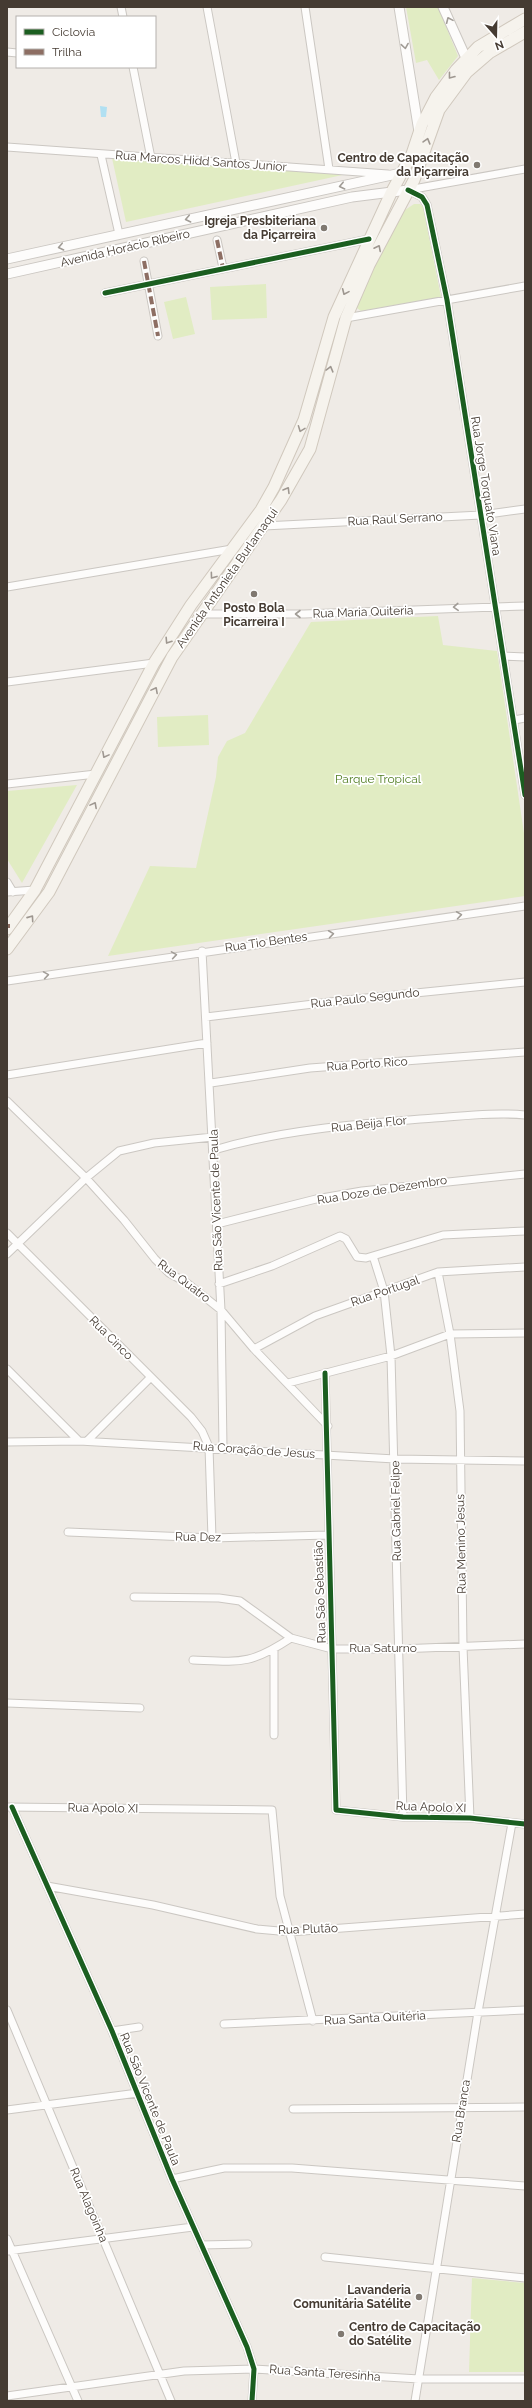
<svg xmlns="http://www.w3.org/2000/svg" width="532" height="2408" font-family="Raleway,sans-serif">
	<style>
		.green { fill: #e1ecc3 }
		.water { fill: #b1e0f2 }
		.lines { fill: none; stroke-linecap: round; stroke-linejoin: round }
		.minor-casing { stroke: #cbc7c2; stroke-width: 9 }
		.tertiary-casing { stroke: #cbc7c2; stroke-width: 11 }
		.secondary-casing { stroke: #d0c8bd; stroke-width: 13 }
		.minor { stroke: #fdfcfb; stroke-width: 7 }
		.tertiary { stroke: #fdfcfb; stroke-width: 9 }
		.secondary { stroke: #f6f3ed; stroke-width: 11 }
		.quiet { stroke: #8d6e63; stroke-width: 4; stroke-dasharray: 8 4; stroke-linecap: butt }
		.cycleway-casing { stroke: #fff; stroke-width: 8 }
		.cycleway { stroke: #1b5e20; stroke-width: 5 }
		.oneway { stroke: #a19c96 }
		.oneway2 { stroke: #9e9790 }
		.poi-dot { fill: #807971; stroke: #fff; stroke-width: 1.5 }
		.labels { text-anchor: middle; stroke-width: 3.5; stroke-linejoin: round; paint-order: stroke }
		.poi-label { font-size: 12px; font-weight: bold; fill: #453b32; stroke: #fff; text-anchor: end }
		.street-label { font-size: 12px; fill: #453b32; stroke: #fff }
		.park-label { font-size: 12px; fill: #4f7c20; stroke: #fff }
	</style>
	<rect width="100%" height="100%" fill="#efebe6"/>
	<path class="green" d="M406,7H438L458,56L439,80L427,60L416,63Z
		M112,158L347,174L126,222Z
		M414,204H420L423,207L441,297L361,311L354,306L399,214Z
		M266,284L267,318L212,320L210,287Z
		M186,297L195,334L173,339L164,302Z
		M438,616L443,645L497,651L525,840V896L108,956L150,866L196,868L216,777L218,757L227,741L245,733L311,622Z
		M208,715L209,745L158,747L157,717Z
		M77,785L22,883L7,859V791Z
		M472,2278L525,2283V2372H469Z"/>
	<path class="water" d="M100,106L107,107L106,117H101Z"/>
	<g class="lines">
		<g class="minor-casing">
			<path id="minor" d="M121,7L123,17
				M207,7L236,163
				M305,7L329,169
				M7,52L17,53
				M133,67L151,158
				M7,147L388,174
				M101,155L119,234
				M408,190L422,197L427,205L447,300L525,795
				M408,190L525,169
				M217,240L223,268
				M144,261L158,336
				M105,293L369,239
				M346,318L525,286
				M264,526L481,515L525,509
				M7,587L232,549
				M201,614H304L525,606
				M504,656L525,657
				M7,682L154,663
				M514,720L525,718
				M7,784L96,774
				M7,882L13,892
				M7,892L35,890
				M202,951L221,1310L223,1448
				M7,981L525,906
				M206,1017L346,1000L525,982
				M7,1075L207,1043
				M211,1083L310,1068L525,1052
				M7,1101L86,1178L124,1220L155,1259L169,1273L187,1283L221,1310L254,1349L328,1426
				M214,1150C285,1129 360,1124 434,1118C464,1116 495,1112 525,1115
				M217,1224L316,1199L362,1191L525,1174
				M7,1233L191,1417L202,1431L209,1447L212,1538
				M7,1254L86,1178L119,1151L154,1143L213,1137
				M373,1256L384,1291L391,1356L403,1817
				M438,1272L450,1334L460,1411L463,1647L470,1818
				M219,1284L272,1266L340,1236L346,1239L357,1257L366,1258L443,1235L525,1231
				M254,1349L315,1316L438,1272L525,1267
				M7,1369L79,1441
				M325,1373L336,1810L403,1817L470,1818L525,1824
				M288,1383L391,1356L450,1334L525,1333
				M87,1441L150,1378
				M7,1442L79,1441L395,1459L525,1461
				M68,1532L212,1538L328,1535
				M134,1597L219,1598L240,1601L291,1638L332,1649H399L525,1644
				M274,1649V1735
				M193,1660C241,1662 250,1665 291,1638
				M7,1703L140,1708
				M7,1807L272,1810L280,1896L313,2021
				M12,1807L112,2031L172,2179L247,2347L254,2369L252,2401
				M47,1886L153,1905L257,1929L290,1932L525,1914
				M7,2010L171,2401
				M224,2024L525,2010
				M112,2031L139,2027
				M293,2109L525,2107
				M7,2110L138,2093
				M172,2179L224,2168H292L525,2186
				M7,2239L78,2401
				M201,2245L248,2244
				M7,2251L193,2227
				M325,2257L525,2278
				M7,2396L184,2371L254,2369L419,2379H525
				M415,2401L478,2012L512,1823"/>
		</g>
		<g class="tertiary-casing">
			<path id="tertiary" d="M399,7L419,132
				M443,7L466,58
				M7,259L401,173
				M7,274L352,197L408,190"/>
		</g>
		<g class="secondary-casing">
			<path id="secondary" d="M7,929L35,890L154,663L191,605L261,510L274,487L304,420L334,317L391,193L412,154L422,124L436,97L456,70L478,47L525,19
				M7,949L49,892L172,657L281,500L310,449L346,318L369,265L414,180L439,110L467,72L489,53L525,32"/>
		</g>
		<use href="#minor" class="minor"/>
		<use href="#tertiary" class="tertiary"/>
		<use href="#secondary" class="secondary"/>
		<path class="quiet" d="M217,240L223,268
			M144,261L158,336
			M7,926H10"/>
		<g class="cycleway-casing">
			<path id="cycleway" d="M408,190L422,197L427,205L447,300L525,795
				M105,293L369,239
				M325,1373L336,1810L403,1817L470,1818L525,1824
				M12,1807L112,2031L172,2179L247,2347L254,2369L252,2401"/>
		</g>
		<use href="#cycleway" class="cycleway"/>
	</g>
	<defs><path id="oneway-chevron" d="M-2-3.5L2.5 0L-2 3.5" fill="none" stroke-width="1.6" stroke-linecap="round" stroke-linejoin="round"/></defs>
	<g class="oneway">
		<use href="#oneway-chevron" transform="translate(449 20) rotate(-114)"/>
		<use href="#oneway-chevron" transform="translate(405 46) rotate(81)"/>
		<use href="#oneway-chevron" transform="translate(342 186) rotate(167)"/>
		<use href="#oneway-chevron" transform="translate(188 219) rotate(168)"/>
		<use href="#oneway-chevron" transform="translate(61 247) rotate(168)"/>
		<use href="#oneway-chevron" transform="translate(456 607) rotate(177)"/>
		<use href="#oneway-chevron" transform="translate(298 614) rotate(180)"/>
		<use href="#oneway-chevron" transform="translate(459 915) rotate(-8)"/>
		<use href="#oneway-chevron" transform="translate(331 934) rotate(-8)"/>
		<use href="#oneway-chevron" transform="translate(174 955) rotate(-9)"/>
		<use href="#oneway-chevron" transform="translate(46 975) rotate(-9)"/>
	</g>
	<g class="oneway2">
		<use href="#oneway-chevron" transform="translate(451 76) rotate(128)"/>
		<use href="#oneway-chevron" transform="translate(427 141) rotate(-74)"/>
		<use href="#oneway-chevron" transform="translate(378 248) rotate(-63)"/>
		<use href="#oneway-chevron" transform="translate(345 292) rotate(114)"/>
		<use href="#oneway-chevron" transform="translate(330 369) rotate(-75)"/>
		<use href="#oneway-chevron" transform="translate(301 429) rotate(111)"/>
		<use href="#oneway-chevron" transform="translate(287 490) rotate(-59)"/>
		<use href="#oneway-chevron" transform="translate(213 576) rotate(126)"/>
		<use href="#oneway-chevron" transform="translate(168 641) rotate(123)"/>
		<use href="#oneway-chevron" transform="translate(155 690) rotate(-62)"/>
		<use href="#oneway-chevron" transform="translate(105 755) rotate(118)"/>
		<use href="#oneway-chevron" transform="translate(94 805) rotate(-62)"/>
		<use href="#oneway-chevron" transform="translate(31 918) rotate(-55)"/>
	</g>
	<g class="poi-dot">
		<circle cx="477" cy="165" r="4"/>
		<circle cx="324" cy="228" r="4"/>
		<circle cx="254" cy="594" r="4"/>
		<circle cx="419" cy="2297" r="4"/>
		<circle cx="341" cy="2334" r="4"/>
	</g>
	<g class="labels">
		<g class="poi-label">
			<text x="469" y="162">Centro de Capacitação<tspan x="469" dy="14">da Piçarreira</tspan></text>
			<text x="316" y="225">Igreja Presbiteriana<tspan x="316" dy="14">da Piçarreira</tspan></text>
			<text x="254" y="612" text-anchor="middle">Posto Bola<tspan x="254" dy="14">Picarreira I</tspan></text>
			<text x="411" y="2294">Lavanderia<tspan x="411" dy="14">Comunitária Satélite</tspan></text>
			<text x="349" y="2331" text-anchor="start">Centro de Capacitação<tspan x="349" dy="14">do Satélite</tspan></text>
		</g>
		<g class="street-label">
			<text transform="translate(201 161) rotate(4)" y="4">Rua Marcos Hidd Santos Junior</text>
			<text transform="translate(125 248) rotate(-13)" y="4">Avenida Horácio Ribeiro</text>
			<text transform="translate(486 486) rotate(81)" y="4">Rua Jorge Torquato Viana</text>
			<text transform="translate(395 519) rotate(-3)" y="4">Rua Raul Serrano</text>
			<text transform="translate(227 578) rotate(-55)" y="4">Avenida Antonieta Burlamaqui</text>
			<text transform="translate(363 612) rotate(-2)" y="4">Rua Maria Quiteria</text>
			<text transform="translate(266 942) rotate(-8)" y="4">Rua Tio Bentes</text>
			<text transform="translate(365 998) rotate(-6)" y="4">Rua Paulo Segundo</text>
			<text transform="translate(367 1064) rotate(-4)" y="4">Rua Porto Rico</text>
			<text transform="translate(369 1124) rotate(-6)" y="4">Rua Beija Flor</text>
			<text transform="translate(382 1190) rotate(-9)" y="4">Rua Doze de Dezembro</text>
			<text transform="translate(216 1200) rotate(-92)" y="4">Rua São Vicente de Paula</text>
			<text transform="translate(184 1281) rotate(37)" y="4">Rua Quatro</text>
			<text transform="translate(385 1291) rotate(-19)" y="4">Rua Portugal</text>
			<text transform="translate(111 1338) rotate(45)" y="4">Rua Cinco</text>
			<text transform="translate(254 1450) rotate(4)" y="4">Rua Coração de Jesus</text>
			<text transform="translate(396 1511) rotate(-91)" y="4">Rua Gabriel Felipe</text>
			<text transform="translate(198 1537) rotate(1)" y="4">Rua Dez</text>
			<text transform="translate(461 1544) rotate(-91)" y="4">Rua Menino Jesus</text>
			<text transform="translate(320 1592) rotate(-92)" y="4">Rua São Sebastião</text>
			<text x="383" y="1652">Rua Saturno</text>
			<text transform="translate(431 1807) rotate(2)" y="4">Rua Apolo XI</text>
			<text transform="translate(103 1808) rotate(1)" y="4">Rua Apolo XI</text>
			<text transform="translate(308 1929) rotate(-2)" y="4">Rua Plutão</text>
			<text transform="translate(375 2018) rotate(-3)" y="4">Rua Santa Quitéria</text>
			<text transform="translate(150 2099) rotate(68)" y="4">Rua São Vicente de Paula</text>
			<text transform="translate(461 2111) rotate(-81)" y="4">Rua Branca</text>
			<text transform="translate(89 2205) rotate(67)" y="4">Rua Alagoinha</text>
			<text transform="translate(325 2373) rotate(4)" y="4">Rua Santa Teresinha</text>
		</g>
		<g class="park-label">
			<text x="378" y="783">Parque Tropical</text>
		</g>
	</g>
	<rect width="532" height="2408" fill="none" stroke="#453b32" stroke-width="16"/>
	<rect x="16" y="16" width="140" height="52" fill="#ffffff" stroke="#b5b1ad"/>
	<rect x="24" y="29" width="20" height="6" fill="#1b5e20" stroke="#b5b1ad"/>
	<text x="52" y="36" font-size="12" fill="#453b32">Ciclovia</text>
	<rect x="24" y="49" width="20" height="6" fill="#8d6e63" stroke="#b5b1ad"/>
	<text x="52" y="56" font-size="12" fill="#453b32">Trilha</text>
	<g transform="translate(496 36) rotate(160)" stroke="#ffffff" stroke-width="3" paint-order="stroke">
	<path d="M0-3L7 15L0 10L-7 15Z" fill="#453b32"/>
	<text y="-6" font-size="11" font-weight="bold" text-anchor="middle" fill="#453b32">N</text>
	</g>
</svg>
